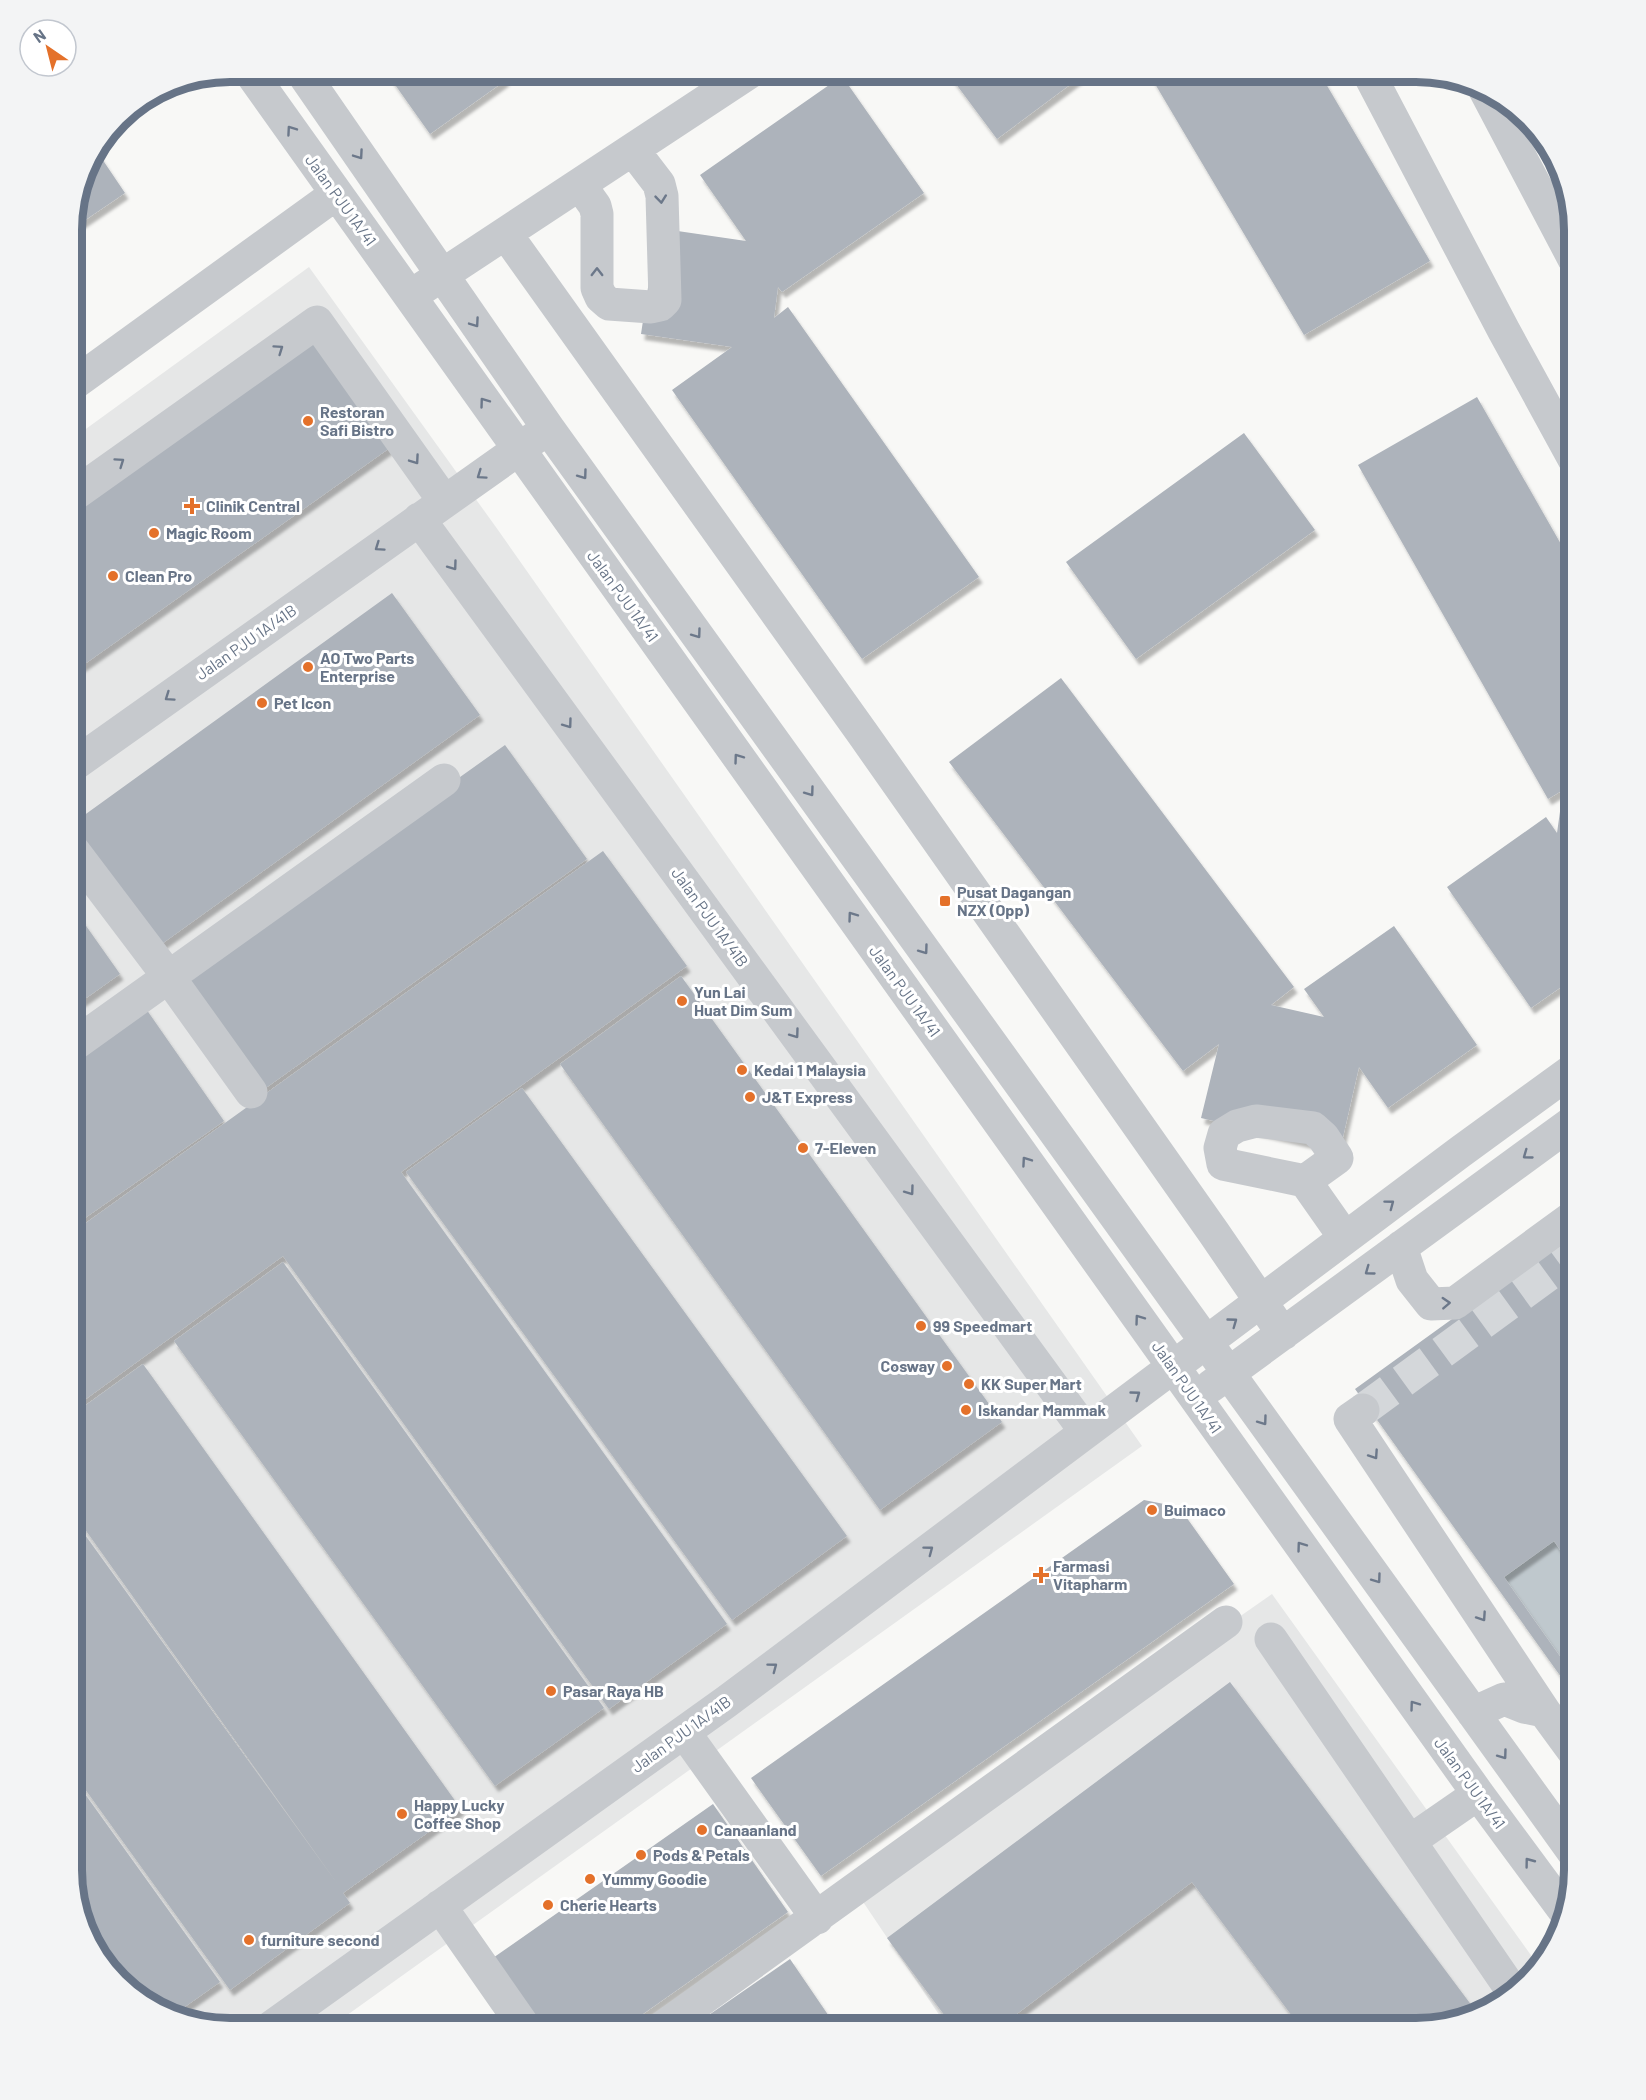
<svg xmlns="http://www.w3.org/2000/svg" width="1646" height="2100" font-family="Barlow,sans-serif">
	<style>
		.built { fill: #e6e7e7 }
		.water { fill: #bfc8cd }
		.building { fill: #adb3bb; filter: url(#shadow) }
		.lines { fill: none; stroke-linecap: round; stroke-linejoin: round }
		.minor-tunnel { stroke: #d4d7da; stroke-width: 33; stroke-dasharray: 33 16; stroke-linecap: butt }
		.path { stroke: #c0c1c4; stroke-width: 4; stroke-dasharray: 3 3; stroke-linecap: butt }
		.minor { stroke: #c6c9cd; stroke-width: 33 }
		.oneway { stroke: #6c788a }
		.poi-dot { fill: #e4712a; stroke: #fff; stroke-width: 2 }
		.labels { text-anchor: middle; stroke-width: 6; stroke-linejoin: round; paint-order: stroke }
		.street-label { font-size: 16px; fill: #677487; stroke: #fff }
		.poi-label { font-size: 16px; font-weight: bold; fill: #677487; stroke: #fff; text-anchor: start }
		.rim { fill: none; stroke: #677487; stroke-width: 8 }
	</style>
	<defs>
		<filter id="shadow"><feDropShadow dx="3.5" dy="6" stdDeviation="1.5" flood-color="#0004"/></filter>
	</defs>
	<rect width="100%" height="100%" fill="#f8f8f6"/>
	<path class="built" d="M309,267L498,530L1142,1446L329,2028H230L152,2007L99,1957L72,1869V439Z
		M1272,1594L1538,1965L1503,2001L1416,2028H948L853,1887Z"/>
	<path class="water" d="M1554,1541L1574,1570V1676L1504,1577Z"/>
	<path class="building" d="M386,72H500L506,80L430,134Z
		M947,72H1087L997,139Z
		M1148,72H1319L1430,261L1304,335Z
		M842,76L924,193L782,292L778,287L774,318L788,307L979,577L862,659L672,390L732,347L641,334L657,228L746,241L700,175Z
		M96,150L125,193L72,229V220L88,161Z
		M313,336L391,447L72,673V506Z
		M1477,397L1574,567V978L1531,1008L1447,887L1546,817L1557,833L1563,790L1548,799L1358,465Z
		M1244,433L1315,530L1136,659L1066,562Z
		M392,593L480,715L156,948L72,831V824Z
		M1061,678L1294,987L1271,1005L1324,1017L1304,989L1394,926L1477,1045L1388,1108L1359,1067L1340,1150L1201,1118L1219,1044L1183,1071L949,762Z
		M505,745L587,859L260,1092L178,978Z
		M603,851L687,966L401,1172L727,1624L609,1709L283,1256L72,1409V1233Z
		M72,906L120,974L72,1008Z
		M681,976L1002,1422L880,1510L560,1064Z
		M144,1006L224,1121L72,1227V1057Z
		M522,1088L847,1536L732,1620L406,1172Z
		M1574,1231V1570L1554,1541L1504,1577L1574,1676V1695L1355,1389Z
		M283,1262L604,1708L495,1786L174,1341Z
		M143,1364L461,1809L343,1893L350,1903L230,1990L72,1771V1517L339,1886L72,1511V1415Z
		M1144,1500L1179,1507L1234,1584L821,1876L751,1778Z
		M1230,1682L1475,2010L1416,2028H1301L1192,1882L998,2028H954L887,1938Z
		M72,1776L220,1982L176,2013L152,2007L99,1957L72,1869Z
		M713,1804L788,1912L623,2028H538L490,1960Z
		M790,1959L837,2028H690Z"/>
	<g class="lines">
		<path class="minor-tunnel" d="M1363,1410L1574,1256"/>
		<path class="path" d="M72,428L81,422"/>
		<path class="minor" d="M250,72L1478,1794L1563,1909
			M302,72L548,428L1574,1853
			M1368,72L1504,331L1574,459
			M1485,90L1574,259
			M580,185L595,206L597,214V288L601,297L609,304L651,307L660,305L665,300L662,196L659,184L633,150
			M506,234L863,734L1214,1233L1283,1334
			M424,287L750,72
			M72,385L336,194
			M72,496L317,322L444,501
			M419,519L1086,1432
			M72,766L536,437
			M72,849L168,976L251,1092
			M72,1046L444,780
			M1256,1121L1313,1128L1323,1137L1337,1158L1305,1181L1223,1164L1220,1148L1224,1134L1237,1126Z
			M1305,1181L1345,1238
			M1401,1247L1412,1280L1431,1304L1455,1303L1574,1216
			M1211,1386L1574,1121
			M1363,1410L1350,1419L1544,1711
			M1271,1639L1513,1992
			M1473,1713L1504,1699L1524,1707L1544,1711L1574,1752
			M684,1732L817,1918
			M1410,1841L1478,1794
			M440,1906L525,2028
			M270,2028L726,1702L1460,1152L1574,1069
			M662,2028L1226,1622"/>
	</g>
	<defs><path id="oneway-chevron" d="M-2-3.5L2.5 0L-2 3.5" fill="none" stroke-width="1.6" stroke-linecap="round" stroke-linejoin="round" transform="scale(1.5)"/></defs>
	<g class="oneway">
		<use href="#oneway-chevron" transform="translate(291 130) rotate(-125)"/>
		<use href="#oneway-chevron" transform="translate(359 155) rotate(55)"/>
		<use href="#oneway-chevron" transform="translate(661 199) rotate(84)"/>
		<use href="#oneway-chevron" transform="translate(597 272) rotate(-90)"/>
		<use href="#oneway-chevron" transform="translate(475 323) rotate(55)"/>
		<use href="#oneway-chevron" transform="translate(279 349) rotate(-35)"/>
		<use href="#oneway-chevron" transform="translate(484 402) rotate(-126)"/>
		<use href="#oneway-chevron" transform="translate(415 460) rotate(55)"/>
		<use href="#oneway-chevron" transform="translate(120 462) rotate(-35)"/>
		<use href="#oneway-chevron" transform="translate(481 475) rotate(145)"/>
		<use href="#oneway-chevron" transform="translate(583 475) rotate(54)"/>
		<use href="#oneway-chevron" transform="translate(379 547) rotate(145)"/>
		<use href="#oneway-chevron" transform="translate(453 566) rotate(54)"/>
		<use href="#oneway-chevron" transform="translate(697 634) rotate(54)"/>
		<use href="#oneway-chevron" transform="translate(169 697) rotate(145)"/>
		<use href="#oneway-chevron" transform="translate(568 724) rotate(54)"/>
		<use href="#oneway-chevron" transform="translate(738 758) rotate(-126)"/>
		<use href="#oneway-chevron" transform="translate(810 792) rotate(54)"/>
		<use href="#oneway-chevron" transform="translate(852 916) rotate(-126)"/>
		<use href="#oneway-chevron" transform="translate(924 950) rotate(54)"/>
		<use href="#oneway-chevron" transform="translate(795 1034) rotate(54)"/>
		<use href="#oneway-chevron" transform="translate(1527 1155) rotate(144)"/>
		<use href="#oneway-chevron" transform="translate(1026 1161) rotate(-125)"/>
		<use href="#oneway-chevron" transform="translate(910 1191) rotate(54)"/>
		<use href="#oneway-chevron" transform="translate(1390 1204) rotate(-37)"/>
		<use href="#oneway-chevron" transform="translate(1369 1271) rotate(144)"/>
		<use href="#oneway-chevron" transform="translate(1446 1303) rotate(-3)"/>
		<use href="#oneway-chevron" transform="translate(1139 1319) rotate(-126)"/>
		<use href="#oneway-chevron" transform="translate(1233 1322) rotate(-36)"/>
		<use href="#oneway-chevron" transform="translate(1136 1395) rotate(-36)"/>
		<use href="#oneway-chevron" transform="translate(1263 1421) rotate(54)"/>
		<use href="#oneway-chevron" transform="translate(1374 1455) rotate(56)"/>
		<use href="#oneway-chevron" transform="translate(1301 1546) rotate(-126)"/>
		<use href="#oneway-chevron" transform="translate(929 1550) rotate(-37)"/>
		<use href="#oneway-chevron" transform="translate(1377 1579) rotate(54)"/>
		<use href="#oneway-chevron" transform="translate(1482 1617) rotate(56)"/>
		<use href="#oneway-chevron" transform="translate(773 1667) rotate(-37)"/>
		<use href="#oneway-chevron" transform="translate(1414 1705) rotate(-126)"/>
		<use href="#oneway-chevron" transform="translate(1503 1755) rotate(54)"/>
		<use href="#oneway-chevron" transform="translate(1529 1862) rotate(-127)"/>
	</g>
	<g class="poi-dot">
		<circle cx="308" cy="421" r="6"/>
		<path d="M189 497h6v6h6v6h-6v6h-6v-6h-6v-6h6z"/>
		<circle cx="154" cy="533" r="6"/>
		<circle cx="113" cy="576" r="6"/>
		<circle cx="308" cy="667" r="6"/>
		<circle cx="262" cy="703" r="6"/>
		<rect x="939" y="895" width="12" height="12" rx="3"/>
		<circle cx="682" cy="1001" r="6"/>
		<circle cx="742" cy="1070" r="6"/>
		<circle cx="750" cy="1097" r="6"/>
		<circle cx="803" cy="1148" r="6"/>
		<circle cx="921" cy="1326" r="6"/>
		<circle cx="947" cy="1366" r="6"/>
		<circle cx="969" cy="1384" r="6"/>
		<circle cx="966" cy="1410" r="6"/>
		<circle cx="1152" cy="1510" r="6"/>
		<path d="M1038 1566h6v6h6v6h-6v6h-6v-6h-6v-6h6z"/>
		<circle cx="551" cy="1691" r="6"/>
		<circle cx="402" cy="1814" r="6"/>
		<circle cx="702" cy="1830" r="6"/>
		<circle cx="641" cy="1855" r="6"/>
		<circle cx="590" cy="1879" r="6"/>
		<circle cx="548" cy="1905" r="6"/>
		<circle cx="249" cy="1940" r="6"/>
	</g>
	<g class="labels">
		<g class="street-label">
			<text transform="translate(341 200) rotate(54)" y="6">Jalan PJU 1A/41</text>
			<text transform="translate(623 596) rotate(54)" y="6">Jalan PJU 1A/41</text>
			<text transform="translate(246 642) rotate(-35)" y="6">Jalan PJU 1A/41B</text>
			<text transform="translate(710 917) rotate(54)" y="6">Jalan PJU 1A/41B</text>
			<text transform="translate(905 991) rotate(54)" y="6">Jalan PJU 1A/41</text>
			<text transform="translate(1187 1387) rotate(55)" y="6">Jalan PJU 1A/41</text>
			<text transform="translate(681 1734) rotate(-36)" y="6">Jalan PJU 1A/41B</text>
			<text transform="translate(1470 1783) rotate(54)" y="6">Jalan PJU 1A/41</text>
		</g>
		<g class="poi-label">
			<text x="320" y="418">Restoran<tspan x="320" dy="18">Safi Bistro</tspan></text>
			<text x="206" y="512">Clinik Central</text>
			<text x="166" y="539">Magic Room</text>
			<text x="125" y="582">Clean Pro</text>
			<text x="320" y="664">AO Two Parts<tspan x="320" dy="18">Enterprise</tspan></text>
			<text x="274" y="709">Pet Icon</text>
			<text x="957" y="898">Pusat Dagangan<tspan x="957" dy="18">NZX (Opp)</tspan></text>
			<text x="694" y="998">Yun Lai<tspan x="694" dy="18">Huat Dim Sum</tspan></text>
			<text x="754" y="1076">Kedai 1 Malaysia</text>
			<text x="762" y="1103">J&amp;T Express</text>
			<text x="815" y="1154">7-Eleven</text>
			<text x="933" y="1332">99 Speedmart</text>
			<text x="935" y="1372" text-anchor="end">Cosway</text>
			<text x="981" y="1390">KK Super Mart</text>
			<text x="978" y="1416">Iskandar Mammak</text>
			<text x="1164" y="1516">Buimaco</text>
			<text x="1053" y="1572">Farmasi<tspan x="1053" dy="18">Vitapharm</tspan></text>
			<text x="563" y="1697">Pasar Raya HB</text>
			<text x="414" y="1811">Happy Lucky<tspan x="414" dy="18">Coffee Shop</tspan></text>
			<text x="714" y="1836">Canaanland</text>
			<text x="653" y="1861">Pods &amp; Petals</text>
			<text x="602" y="1885">Yummy Goodie</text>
			<text x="560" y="1911">Cherie Hearts</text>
			<text x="261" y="1946">furniture second</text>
		</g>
	</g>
	<path d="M0 0H1646V2100H0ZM230 82H1416A148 148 0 0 1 1564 230V1870A148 148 0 0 1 1416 2018H230A148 148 0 0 1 82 1870V230A148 148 0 0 1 230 82Z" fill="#f3f4f5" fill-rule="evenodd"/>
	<path class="rim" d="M230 82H1416A148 148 0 0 1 1564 230V1870A148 148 0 0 1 1416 2018H230A148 148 0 0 1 82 1870V230A148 148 0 0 1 230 82Z"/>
	<g transform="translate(48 48) rotate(325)"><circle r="28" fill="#ffffff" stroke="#c2c7cf" stroke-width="1.5"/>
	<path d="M0-4.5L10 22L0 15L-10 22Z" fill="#e4712a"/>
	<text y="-9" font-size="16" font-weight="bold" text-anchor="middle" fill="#677487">N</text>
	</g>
</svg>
